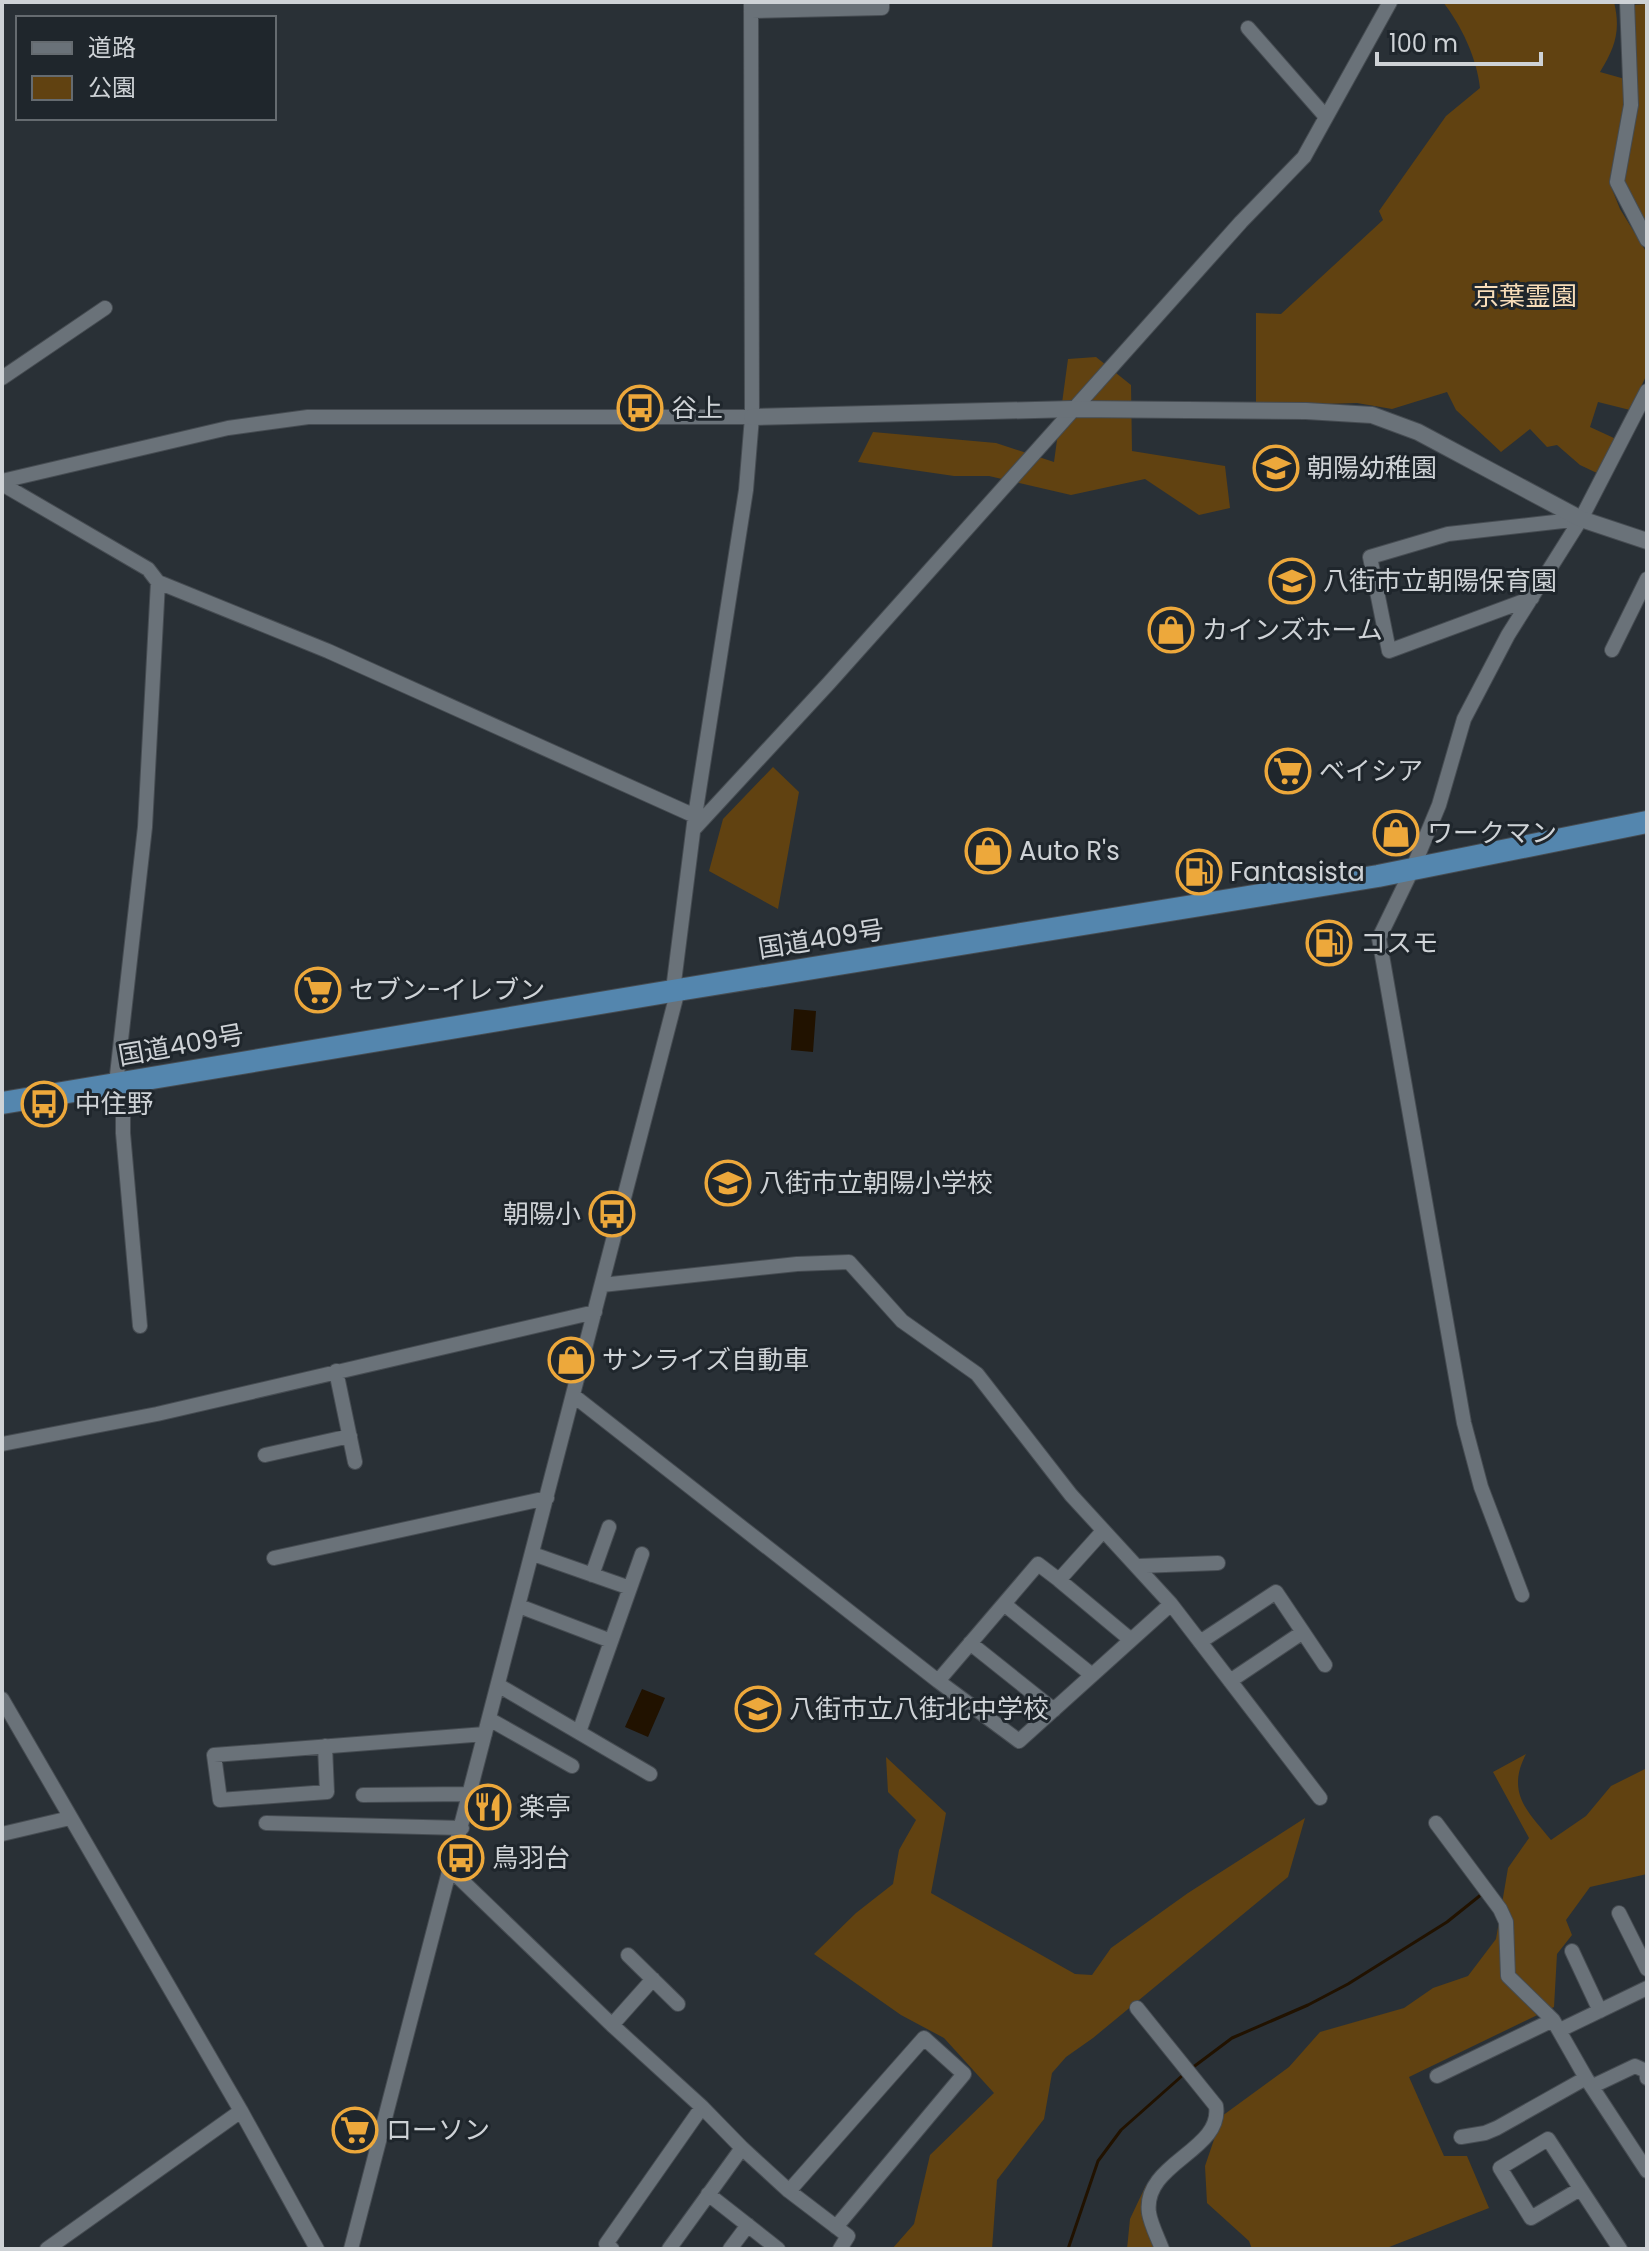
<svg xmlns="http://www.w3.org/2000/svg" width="1649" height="2251" font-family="Poppins,'Noto Sans JP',sans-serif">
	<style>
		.green { fill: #614211 }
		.water { fill: #211200 }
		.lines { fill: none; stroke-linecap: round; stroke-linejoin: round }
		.stream { stroke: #211200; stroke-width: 3 }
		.minor-casing { stroke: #464c52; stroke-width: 16 }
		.tertiary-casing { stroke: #464c52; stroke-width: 18 }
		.trunk-casing { stroke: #464c52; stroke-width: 24 }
		.minor { stroke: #6a7279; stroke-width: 14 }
		.tertiary { stroke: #6a7279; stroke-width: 16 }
		.trunk { stroke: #5486ae; stroke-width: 22 }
		.labels { text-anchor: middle; stroke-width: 6; stroke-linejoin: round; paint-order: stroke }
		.park-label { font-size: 26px; fill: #f8ddb9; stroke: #1f262c }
		.poi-label { font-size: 26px; fill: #ced2d6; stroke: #1f262c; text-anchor: start }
		.street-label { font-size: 26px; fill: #ced2d6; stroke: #1f262c }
	</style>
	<rect width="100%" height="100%" fill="#293036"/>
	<path class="green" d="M1443,2H1614C1621,31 1615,47 1600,72L1625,79V117L1613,171L1612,189L1620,209L1647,253V374L1630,410L1598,402L1590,427L1616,439L1599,474L1580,465L1557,445L1547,447L1530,429L1501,452L1456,410L1447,392L1392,409L1357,403L1256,406V313L1281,314L1383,220L1379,211L1446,116L1480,88C1477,58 1461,25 1443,2Z
		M1647,4V231L1625,188L1622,169L1631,5Z
		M1096,357L1131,385L1132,451L1225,466L1230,508L1199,515L1145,479L1071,495L989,476H954L858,462L873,432L996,443L1054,462L1068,359Z
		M773,767L799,792L778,909L709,871L723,819Z
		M1526,1754C1506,1793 1527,1811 1551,1840L1586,1816L1611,1786L1647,1768V1874L1590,1887L1566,1920L1572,1935L1557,1954L1554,2007L1409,2077L1444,2156H1467L1489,2208L1384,2249H1252L1249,2241L1207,2203L1205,2166L1222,2116L1289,2067L1320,2032L1404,2008L1433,1988L1468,1976L1496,1939L1508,1868L1529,1838L1493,1772Z
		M886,1757L946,1813L931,1893L1075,1974L1092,1975L1111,1948L1188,1893L1305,1818L1288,1877L1093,2038L1066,2057L1052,2073L1044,2119L997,2180L992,2249H892L914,2224L930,2155L994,2093L944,2038L901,2015L814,1954L856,1913L893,1884L899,1850L916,1820L888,1792Z
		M1146,2185L1164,2239L1161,2249H1127L1130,2219Z"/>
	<path class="water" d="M794,1009L816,1011L813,1052L791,1050Z
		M642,1689L665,1698L648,1737L625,1727Z"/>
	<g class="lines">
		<path class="stream" d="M1192,2068L1232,2038L1308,2005L1348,1984L1447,1922L1482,1894
			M1068,2249L1098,2161L1121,2130L1183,2075"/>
		<g class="minor-casing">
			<path id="minor" d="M1627,2L1631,105L1617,182L1647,240
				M751,11L882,8V2
				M1248,28L1326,117
				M2,378L105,308
				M2,481L228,428L308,417H752
				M2,484L148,569L158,582L328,651L695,816
				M1532,598L1389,651L1370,557L1448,534L1581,519
				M1612,650L1647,579
				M694,829L829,683L1241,222L1304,157L1390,2
				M673,990L695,816L746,490L752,417L751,2
				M123,1083V1133L140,1326
				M116,1084L145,827L158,582
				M602,1285L797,1264L849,1262L902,1321L977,1374L1071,1495L1171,1604L1320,1798
				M336,1371L355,1462
				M574,1396L938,1681L1019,1741L1171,1604
				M2,1444L157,1414L595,1312
				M265,1455L350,1436
				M533,1554L630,1588
				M274,1558L547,1498
				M1139,1566L1218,1563
				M592,1575L609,1527
				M1059,1580L1131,1640
				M1522,1595L1481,1487L1464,1423L1379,938L1412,870L1439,805L1464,719L1508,635L1581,519L1647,391
				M1004,1604L1092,1675
				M519,1606L611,1641
				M1200,1642L1276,1592L1325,1665
				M970,1643L1054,1710
				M938,1681L1038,1564L1059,1580L1103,1531
				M1230,1681L1303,1632
				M498,1685L650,1774
				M2,1699L241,2111L317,2249
				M489,1719L572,1766
				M579,1732L642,1554
				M325,1746L327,1792L220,1800L214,1755L485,1734
				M363,1795L470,1794
				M266,1823L462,1828
				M1436,1823L1500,1909L1506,1922L1508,1976L1553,2020L1586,2078L1647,2171
				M2,1834L70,1818
				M451,1870L612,2025L702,2107L742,2148L789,2191L848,2236L840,2249
				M1619,1913L1647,1969
				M1572,1951L1600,2011
				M628,1955L678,2004
				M1137,2008L1216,2106C1223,2151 1142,2163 1149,2213C1151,2225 1158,2238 1162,2249
				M612,2025L653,1979
				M1560,2030L1647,1988
				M1437,2076L1553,2020
				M1593,2086L1635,2066L1646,2071L1647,2078
				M1461,2137L1485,2133L1497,2128L1586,2078
				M1580,2189L1531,2218L1500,2168L1548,2139L1620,2249
				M789,2191L924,2038L964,2074L836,2227
				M708,2194L778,2249
				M47,2249L241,2111
				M351,2249L678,990
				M612,2249L606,2244L702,2107
				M669,2249L742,2148
				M730,2249L748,2225"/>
		</g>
		<g class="tertiary-casing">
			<path id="tertiary" d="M752,417L1073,409L1306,411L1372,415L1418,432L1581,519L1647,541"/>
		</g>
		<g class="trunk-casing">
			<path id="trunk" d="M2,1103L684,989L1378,876L1647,822"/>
		</g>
		<use href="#minor" class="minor"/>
		<use href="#tertiary" class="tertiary"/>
		<use href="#trunk" class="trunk"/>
	</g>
	<defs>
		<g id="bus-ring" transform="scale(2.3)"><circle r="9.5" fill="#1f262c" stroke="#eda83b" stroke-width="1.5"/><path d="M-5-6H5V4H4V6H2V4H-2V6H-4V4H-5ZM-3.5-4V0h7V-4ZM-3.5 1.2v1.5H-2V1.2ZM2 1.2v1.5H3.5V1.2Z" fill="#eda83b"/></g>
		<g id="school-ring" transform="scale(2.3)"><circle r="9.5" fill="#1f262c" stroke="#eda83b" stroke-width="1.5"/><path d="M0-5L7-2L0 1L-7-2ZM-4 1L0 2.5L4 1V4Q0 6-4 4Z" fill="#eda83b"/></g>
		<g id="shop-ring" transform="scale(2.3)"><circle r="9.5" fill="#1f262c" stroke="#eda83b" stroke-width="1.5"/><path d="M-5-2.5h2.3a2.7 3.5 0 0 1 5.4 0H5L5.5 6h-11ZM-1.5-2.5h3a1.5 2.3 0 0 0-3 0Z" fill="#eda83b"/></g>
		<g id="supermarket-ring" transform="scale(2.3)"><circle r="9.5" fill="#1f262c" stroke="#eda83b" stroke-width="1.5"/><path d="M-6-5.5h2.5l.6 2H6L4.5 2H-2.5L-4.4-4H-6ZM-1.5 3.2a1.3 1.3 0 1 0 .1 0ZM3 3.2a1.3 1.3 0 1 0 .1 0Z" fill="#eda83b"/></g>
		<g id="fuel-ring" transform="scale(2.3)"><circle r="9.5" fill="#1f262c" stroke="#eda83b" stroke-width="1.5"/><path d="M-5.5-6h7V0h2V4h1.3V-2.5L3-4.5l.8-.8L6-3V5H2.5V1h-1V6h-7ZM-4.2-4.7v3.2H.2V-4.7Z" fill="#eda83b"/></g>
		<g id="restaurant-ring" transform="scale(2.3)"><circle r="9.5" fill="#1f262c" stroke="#eda83b" stroke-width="1.5"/><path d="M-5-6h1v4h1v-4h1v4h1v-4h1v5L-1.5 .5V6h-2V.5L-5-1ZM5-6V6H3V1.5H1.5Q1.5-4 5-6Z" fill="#eda83b"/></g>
	</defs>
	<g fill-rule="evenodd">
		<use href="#bus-ring" x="640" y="408"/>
		<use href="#school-ring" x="1276" y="468"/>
		<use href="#school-ring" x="1292" y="581"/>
		<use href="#shop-ring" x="1171" y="630"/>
		<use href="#supermarket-ring" x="1288" y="771"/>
		<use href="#shop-ring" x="1396" y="833"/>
		<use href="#shop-ring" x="988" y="851"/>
		<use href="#fuel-ring" x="1199" y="872"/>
		<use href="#fuel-ring" x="1329" y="943"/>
		<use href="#supermarket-ring" x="318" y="990"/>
		<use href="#bus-ring" x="44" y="1104"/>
		<use href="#school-ring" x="728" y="1183"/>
		<use href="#bus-ring" x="612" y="1214"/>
		<use href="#shop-ring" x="571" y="1360"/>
		<use href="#school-ring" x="758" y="1709"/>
		<use href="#restaurant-ring" x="488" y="1807"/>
		<use href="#bus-ring" x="461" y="1858"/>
		<use href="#supermarket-ring" x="355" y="2130"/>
	</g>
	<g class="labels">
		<g class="park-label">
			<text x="1525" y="305">京葉霊園</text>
		</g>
		<g class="poi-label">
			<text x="671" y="417">谷上</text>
			<text x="1307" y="477">朝陽幼稚園</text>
			<text x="1323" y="590">八街市立朝陽保育園</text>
			<text x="1202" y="639">カインズホーム</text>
			<text x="1319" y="780">ベイシア</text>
			<text x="1427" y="842">ワークマン</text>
			<text x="1019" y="860">Auto R's</text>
			<text x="1230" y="881">Fantasista</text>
			<text x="1360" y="952">コスモ</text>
			<text x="349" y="999">セブン-イレブン</text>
			<text x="75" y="1113">中住野</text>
			<text x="759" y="1192">八街市立朝陽小学校</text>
			<text x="581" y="1223" text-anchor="end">朝陽小</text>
			<text x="602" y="1369">サンライズ自動車</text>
			<text x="789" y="1718">八街市立八街北中学校</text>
			<text x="519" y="1816">楽亭</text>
			<text x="492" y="1867">鳥羽台</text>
			<text x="386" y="2139">ローソン</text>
		</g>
		<g class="street-label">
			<text transform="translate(821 939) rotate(-9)" y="9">国道409号</text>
			<text transform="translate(181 1045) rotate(-10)" y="9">国道409号</text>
		</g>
	</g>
	<rect width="1649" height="2251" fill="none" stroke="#ced2d6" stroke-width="8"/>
	<rect x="16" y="16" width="260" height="104" fill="#1f262c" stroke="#656b70" stroke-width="2"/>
	<rect x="32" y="42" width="40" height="12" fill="#6a7279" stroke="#656b70" stroke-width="2"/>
	<text x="88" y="56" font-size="24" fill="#ced2d6">道路</text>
	<rect x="32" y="76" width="40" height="24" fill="#614211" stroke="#656b70" stroke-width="2"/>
	<text x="88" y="96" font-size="24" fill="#ced2d6">公園</text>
	<path d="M1377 52v12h164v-12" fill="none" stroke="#ced2d6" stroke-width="4"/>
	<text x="1389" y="52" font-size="24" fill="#ced2d6" stroke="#1f262c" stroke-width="6" paint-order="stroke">100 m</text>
</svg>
